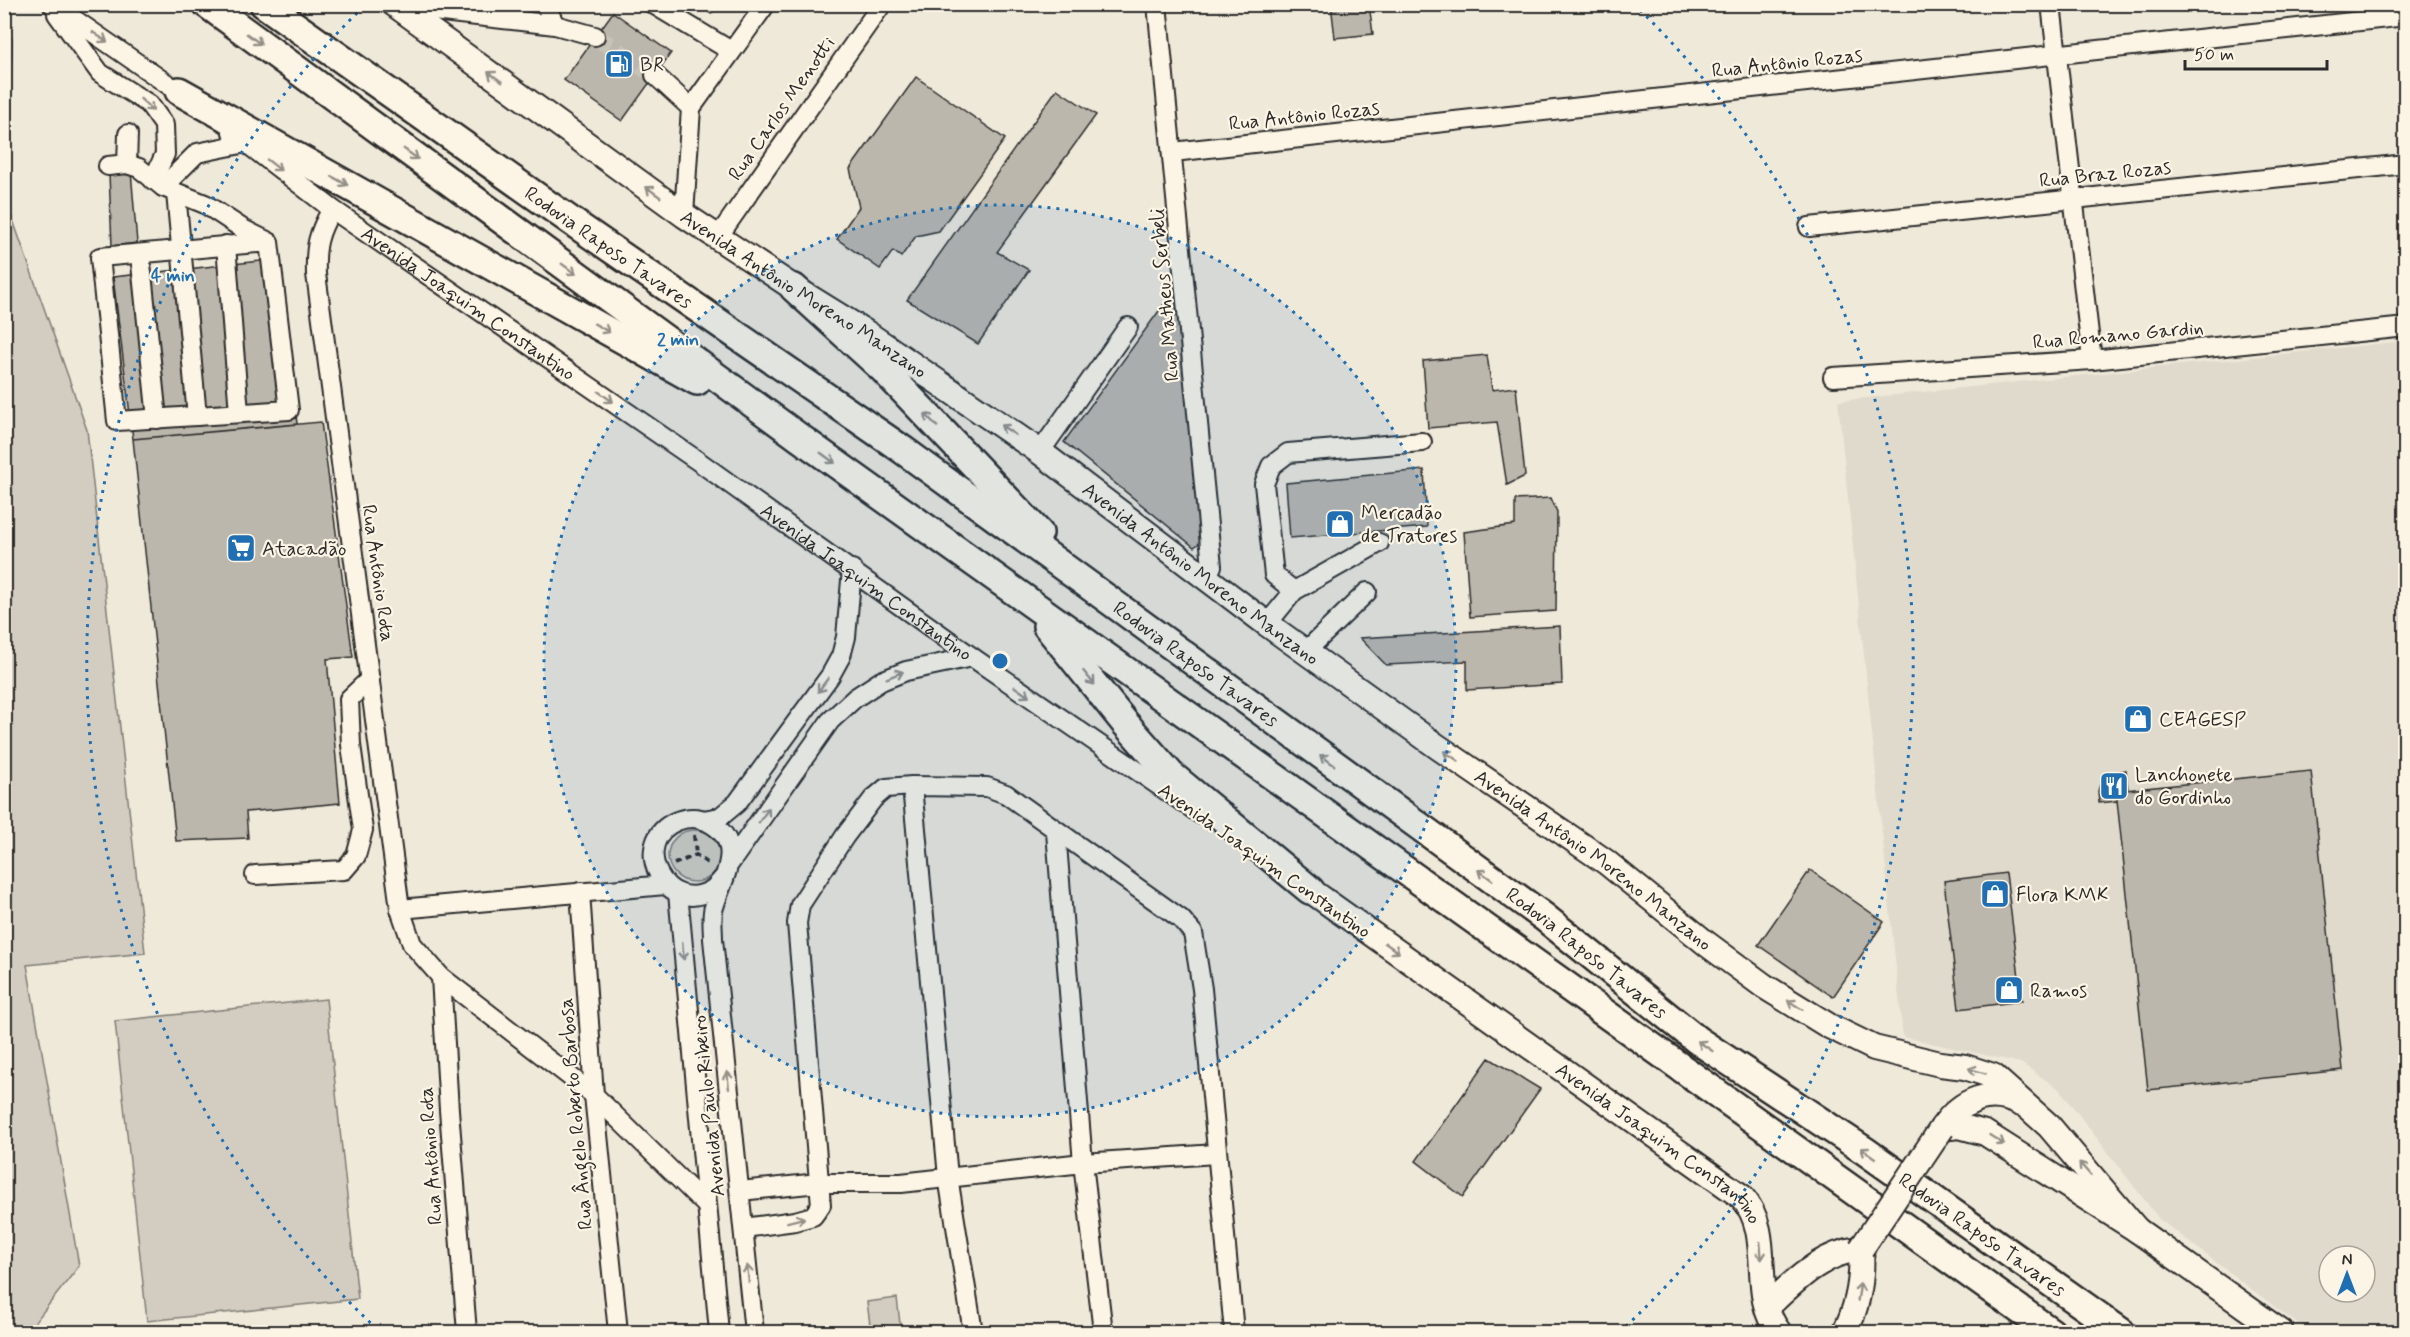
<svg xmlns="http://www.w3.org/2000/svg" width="2410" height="1337" font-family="Mynerve,sans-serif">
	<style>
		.built { fill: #e0dacc; fill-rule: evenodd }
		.green { fill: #d2cdc0; stroke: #7e7c76; stroke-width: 1.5 }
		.building { fill: #bcb7ac; stroke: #2b2b2b; stroke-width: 1.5 }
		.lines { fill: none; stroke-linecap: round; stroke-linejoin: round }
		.minor-tunnel { stroke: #c8c3b7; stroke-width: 18; stroke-dasharray: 18 9; stroke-linecap: butt }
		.minor-casing { stroke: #2b2b2b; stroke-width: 22 }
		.major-casing { stroke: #2b2b2b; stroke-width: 28 }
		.highway-casing { stroke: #2b2b2b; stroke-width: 32 }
		.path { stroke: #2b2b2b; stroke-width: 4; stroke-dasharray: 6 4.5; stroke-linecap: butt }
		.minor { stroke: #fcf5e5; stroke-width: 18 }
		.major { stroke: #fcf5e5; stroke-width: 24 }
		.highway { stroke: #fcf5e5; stroke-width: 27 }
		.major-bridge-casing { stroke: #2b2b2b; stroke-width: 28; stroke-linecap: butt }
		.major-bridge { stroke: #fcf5e5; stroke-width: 24 }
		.oneway { stroke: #949088 }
		.ring { fill: none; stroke: #1f6fb2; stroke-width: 3; stroke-dasharray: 3 6 }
		.labels { text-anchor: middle; stroke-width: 4.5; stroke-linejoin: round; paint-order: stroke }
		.street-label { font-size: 20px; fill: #2b2b2b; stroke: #fcf5e5 }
		.poi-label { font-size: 20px; fill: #2b2b2b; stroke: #fcf5e5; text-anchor: start }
		.centre { fill: #1f6fb2; stroke: #fcf5e5; stroke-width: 3 }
		.ring-label { font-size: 18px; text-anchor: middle; font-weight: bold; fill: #1f6fb2; stroke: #fcf5e5; stroke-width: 4.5; stroke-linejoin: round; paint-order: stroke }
	</style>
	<rect width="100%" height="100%" fill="#efe9da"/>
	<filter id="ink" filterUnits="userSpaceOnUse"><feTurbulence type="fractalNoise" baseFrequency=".0167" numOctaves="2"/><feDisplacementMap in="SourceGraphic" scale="12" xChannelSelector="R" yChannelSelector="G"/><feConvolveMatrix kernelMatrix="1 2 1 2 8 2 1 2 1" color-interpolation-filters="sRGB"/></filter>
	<g filter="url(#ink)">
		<path class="built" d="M2405,341V1332H2308L2159,1219L2059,1089L2021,1063L1903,1037L1838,401ZM2329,1256H2365V1292H2329Z"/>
		<path class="green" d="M5,31L12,39L8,206L87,430L145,953L27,965L79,1266L35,1322L32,1332H4Z
			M668 856a26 26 0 1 1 52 0a26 26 0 1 1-52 0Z
			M326,999L358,1299L147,1321L115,1021Z
			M897,1298L901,1332H871L867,1302Z"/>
		<path class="building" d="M697,4H718L711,14Z
			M1331,4H1369L1373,34L1335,38Z
			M613,12L671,53L622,121L564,80Z
			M916,77L1005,139L939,231L916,236L901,257L893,251L880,269L837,239L859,207L850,169Z
			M1057,89L1096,115L997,252L1029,270L978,344L907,300Z
			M131,171L137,243L112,246L109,174Z
			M279,259L297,424L133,439L113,277Z
			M1177,286L1201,542L1194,547L1064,442Z
			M1487,355L1492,390L1516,387L1525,476L1507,485L1497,422L1428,428L1423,361Z
			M321,422L353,657L327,659L340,803L246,812L248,838L176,841L133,439Z
			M1424,470L1427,527L1290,538L1286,483Z
			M1551,498L1557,512L1556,611L1470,617L1464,532L1515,525V500Z
			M1560,626L1562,684L1467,690V661L1386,665L1360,638Z
			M2126,770L2128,790L2116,791L2117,801L2099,803L2098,791L2101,781L2109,774Z
			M2311,771L2343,1070L2148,1090L2116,791Z
			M1810,870L1884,922L1833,997L1758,945Z
			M2006,873L2022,1001L1959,1009L1944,881Z
			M1489,1058L1540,1089L1463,1197L1416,1161Z"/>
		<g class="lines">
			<path class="minor-tunnel" d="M595,36L655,75"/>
			<g class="minor-casing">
				<g id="minor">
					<path d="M52,4L186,97"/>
					<path d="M545,4L555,25"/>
					<path d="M653,4L731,51"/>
					<path d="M1157,4L1212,566L1206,579"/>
					<path d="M2051,4L2092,360"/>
					<path d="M399,7L555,25L595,36"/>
					<path d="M57,14L100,73L149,104L164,125L165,154L153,180"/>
					<path d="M655,75L691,108"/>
					<path id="s1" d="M232,132L332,209L698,461L972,657L1200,814"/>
					<path d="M1173,152L2406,16"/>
					<path d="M127,164L128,134"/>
					<path d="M108,166L127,164L139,168L163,187L205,204L243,229L269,242L100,257L117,421L289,410L269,242"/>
					<path d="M163,187L197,153L246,143"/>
					<path d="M176,193L197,416"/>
					<path d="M332,209C318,233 315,246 316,274L400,909L412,944L441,977L594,1095L707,1206"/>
					<path d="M684,215L691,108L766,4"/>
					<path d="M1809,227L2406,164"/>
					<path d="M718,237L882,4"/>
					<path d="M226,245L239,413"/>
					<path d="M140,254L157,419"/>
					<path d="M1833,377L2092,360L2406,327"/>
					<path d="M1040,452L1128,327"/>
					<path d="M1294,591L1274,575L1264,484L1271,466L1288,453L1422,442"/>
					<path d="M1267,624L1294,591L1379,543"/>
					<path d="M1306,651L1367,592"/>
					<path d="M912,786L948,1177L973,1332"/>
					<path d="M703,820L720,817L737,803L830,676L841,656L846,637L852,569"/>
					<path d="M1056,832L1083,1163L1103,1332"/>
					<path d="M730,863L830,721L855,698L881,681L906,671L972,657"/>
					<path d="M255,875L344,870L356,856L363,830L351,745L349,699L370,679"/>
					<path d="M725,876C721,880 717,886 713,889C666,919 627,841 677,821C688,817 699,817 708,822C747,842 723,877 714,907C711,916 713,929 713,939L754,1332"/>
					<path d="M580,892L594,1095L618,1332"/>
					<path d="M678,893L719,1332"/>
					<path d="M400,909L665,885"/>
					<path d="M441,977L449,1110L467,1332"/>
					<path d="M740,1191L819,1183H901L1083,1163L1216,1154"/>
					<path d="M744,1228L795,1221L813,1216L821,1205L797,923L800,905L845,836L873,799L886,788L912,786L987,787L1006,794L1181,919L1193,933L1202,989L1234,1332"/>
				</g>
			</g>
			<g class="major-casing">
				<g id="major">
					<path id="s2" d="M394,4L684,215L794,288L865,332L1040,452L1267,624L1438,747L1606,862L1707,944L1764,986L1829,1026L1874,1048L1940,1064L1965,1067L1993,1076L2049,1126L2137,1230"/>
					<path id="s3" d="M1310,890L1742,1197C1776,1235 1748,1294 1779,1332"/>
					<path d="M1942,1128L1959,1126L1985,1133L2137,1230L2281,1332"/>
					<path d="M1942,1128C1961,1100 1990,1087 2021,1104"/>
					<path d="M1767,1307C1794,1282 1822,1252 1861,1249C1863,1278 1858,1306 1845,1332"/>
				</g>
			</g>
			<g class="highway-casing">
				<g id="highway">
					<path d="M207,4L800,438L2051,1332"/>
					<path id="s4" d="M264,4L571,221L903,450L1544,917L1697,1040L1865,1151L2121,1332"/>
					<path d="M179,91L697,381"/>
					<path d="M794,288L883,369L1039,533"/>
					<path d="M1047,626L1125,723L1171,775L1310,890"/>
				</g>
			</g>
			<path class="path" d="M694,835L696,855
				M674,864L696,855L710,865"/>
			<use href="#minor" class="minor"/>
			<use href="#major" class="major"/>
			<use href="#highway" class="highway"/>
			<g class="major-bridge-casing">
				<path id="major-bridge" d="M1861,1249L1942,1128"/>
			</g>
			<use href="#major-bridge" class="major-bridge"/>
		</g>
		<defs><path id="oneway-shaft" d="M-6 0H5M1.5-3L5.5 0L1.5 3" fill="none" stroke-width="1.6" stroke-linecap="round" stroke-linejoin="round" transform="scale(1.5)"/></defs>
		<g class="oneway">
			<use href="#oneway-shaft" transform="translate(100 37) rotate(34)"/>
			<use href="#oneway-shaft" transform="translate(254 39) rotate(36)"/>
			<use href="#oneway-shaft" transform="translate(495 77) rotate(-144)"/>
			<use href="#oneway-shaft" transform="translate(147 105) rotate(43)"/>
			<use href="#oneway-shaft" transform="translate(411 154) rotate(36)"/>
			<use href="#oneway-shaft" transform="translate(274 165) rotate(38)"/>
			<use href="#oneway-shaft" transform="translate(340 181) rotate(29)"/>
			<use href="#oneway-shaft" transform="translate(653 192) rotate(-144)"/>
			<use href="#oneway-shaft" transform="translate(569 269) rotate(36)"/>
			<use href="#oneway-shaft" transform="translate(602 328) rotate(29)"/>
			<use href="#oneway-shaft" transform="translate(606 397) rotate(35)"/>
			<use href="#oneway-shaft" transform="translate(931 420) rotate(-133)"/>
			<use href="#oneway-shaft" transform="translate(1008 430) rotate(-146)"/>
			<use href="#oneway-shaft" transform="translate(828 458) rotate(36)"/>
			<use href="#oneway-shaft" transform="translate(895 675) rotate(-22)"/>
			<use href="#oneway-shaft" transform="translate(1089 678) rotate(51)"/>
			<use href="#oneway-shaft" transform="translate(823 685) rotate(127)"/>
			<use href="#oneway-shaft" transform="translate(1022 692) rotate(35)"/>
			<use href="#oneway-shaft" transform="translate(1451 756) rotate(-146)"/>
			<use href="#oneway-shaft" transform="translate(1327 760) rotate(-144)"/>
			<use href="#oneway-shaft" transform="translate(764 815) rotate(-55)"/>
			<use href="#oneway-shaft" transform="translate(1485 875) rotate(-144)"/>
			<use href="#oneway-shaft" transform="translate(1392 948) rotate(35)"/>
			<use href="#oneway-shaft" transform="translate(683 951) rotate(85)"/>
			<use href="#oneway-shaft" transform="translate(1795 1005) rotate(-148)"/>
			<use href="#oneway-shaft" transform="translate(1705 1046) rotate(-146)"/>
			<use href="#oneway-shaft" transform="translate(1977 1071) rotate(-163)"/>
			<use href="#oneway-shaft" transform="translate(728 1080) rotate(-96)"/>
			<use href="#oneway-shaft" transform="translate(1997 1140) rotate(33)"/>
			<use href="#oneway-shaft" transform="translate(1868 1153) rotate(-145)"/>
			<use href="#oneway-shaft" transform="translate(2085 1169) rotate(-131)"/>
			<use href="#oneway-shaft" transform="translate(796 1220) rotate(-14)"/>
			<use href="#oneway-shaft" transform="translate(1761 1251) rotate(85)"/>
			<use href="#oneway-shaft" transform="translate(748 1274) rotate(-96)"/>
			<use href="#oneway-shaft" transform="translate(1859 1292) rotate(-81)"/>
		</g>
	</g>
	<circle cx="1000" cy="661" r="456" fill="#1f6fb2" fill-opacity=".12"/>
	<g class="ring">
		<circle cx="1000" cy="661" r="456"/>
		<path d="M377 1329A913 913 0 0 1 360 10M1640 10A913 913 0 0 1 1623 1329"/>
	</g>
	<defs>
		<g id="fuel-square" transform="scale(1.5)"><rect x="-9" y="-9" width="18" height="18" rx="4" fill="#1f6fb2" stroke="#fcf5e5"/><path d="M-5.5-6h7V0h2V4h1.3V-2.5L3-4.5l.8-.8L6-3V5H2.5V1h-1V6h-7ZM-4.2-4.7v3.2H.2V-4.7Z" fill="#fff"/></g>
		<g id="shop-square" transform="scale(1.5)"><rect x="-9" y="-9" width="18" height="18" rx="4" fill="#1f6fb2" stroke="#fcf5e5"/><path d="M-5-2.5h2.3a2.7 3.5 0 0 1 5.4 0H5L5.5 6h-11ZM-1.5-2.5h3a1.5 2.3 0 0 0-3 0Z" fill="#fff"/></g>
		<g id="supermarket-square" transform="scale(1.5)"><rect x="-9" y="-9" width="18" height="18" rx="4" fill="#1f6fb2" stroke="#fcf5e5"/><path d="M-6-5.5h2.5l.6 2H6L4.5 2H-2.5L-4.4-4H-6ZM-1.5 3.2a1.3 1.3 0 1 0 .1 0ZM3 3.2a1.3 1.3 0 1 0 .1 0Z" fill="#fff"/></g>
		<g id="restaurant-square" transform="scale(1.5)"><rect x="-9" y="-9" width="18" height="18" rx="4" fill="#1f6fb2" stroke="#fcf5e5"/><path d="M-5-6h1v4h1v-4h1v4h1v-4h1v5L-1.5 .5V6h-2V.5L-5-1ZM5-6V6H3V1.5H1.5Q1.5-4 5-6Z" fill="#fff"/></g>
	</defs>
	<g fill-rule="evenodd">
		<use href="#fuel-square" x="619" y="64"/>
		<use href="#shop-square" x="1340" y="524"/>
		<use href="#supermarket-square" x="241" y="548"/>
		<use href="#shop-square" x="2138" y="719"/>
		<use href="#restaurant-square" x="2114" y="786"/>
		<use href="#shop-square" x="1995" y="894"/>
		<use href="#shop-square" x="2009" y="990"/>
	</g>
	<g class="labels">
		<g class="street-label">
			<text transform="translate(1787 62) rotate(-6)" y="7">Rua Antônio Rozas</text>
			<text transform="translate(781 108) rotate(-55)" y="7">Rua Carlos Menotti</text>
			<text transform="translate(1304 115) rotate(-6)" y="7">Rua Antônio Rozas</text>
			<text transform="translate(2105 173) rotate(-6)" y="7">Rua Braz Rozas</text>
			<text dy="7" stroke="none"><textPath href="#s4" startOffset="422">Rodovia Raposo Tavares</textPath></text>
			<text dy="7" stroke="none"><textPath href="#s2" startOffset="502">Avenida Antônio Moreno Manzano</textPath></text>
			<text transform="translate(1164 295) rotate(-95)" y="7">Rua Matheus Serbeli</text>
			<text dy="7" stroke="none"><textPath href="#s1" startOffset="292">Avenida Joaquim Constantino</textPath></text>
			<text transform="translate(2118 334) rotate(-5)" y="7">Rua Romano Gardin</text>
			<text transform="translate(379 573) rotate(82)" y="7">Rua Antônio Rota</text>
			<text dy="7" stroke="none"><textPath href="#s2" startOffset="988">Avenida Antônio Moreno Manzano</textPath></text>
			<text dy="7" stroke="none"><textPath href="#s1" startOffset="778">Avenida Joaquim Constantino</textPath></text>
			<text dy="7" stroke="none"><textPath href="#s4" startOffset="1142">Rodovia Raposo Tavares</textPath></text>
			<text transform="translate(1265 860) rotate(35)" y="7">Avenida Joaquim Constantino</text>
			<text dy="7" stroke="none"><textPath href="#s2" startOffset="1474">Avenida Antônio Moreno Manzano</textPath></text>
			<text dy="7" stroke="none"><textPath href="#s4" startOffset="1628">Rodovia Raposo Tavares</textPath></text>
			<text transform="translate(708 1106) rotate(-96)" y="7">Avenida Paulo Ribeiro</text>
			<text transform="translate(575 1114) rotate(-95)" y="7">Rua Ângelo Roberto Barbosa</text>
			<text dy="7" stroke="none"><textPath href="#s3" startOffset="432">Avenida Joaquim Constantino</textPath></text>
			<text transform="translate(430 1156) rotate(-94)" y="7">Rua Antônio Rota</text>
			<text dy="7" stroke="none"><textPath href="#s4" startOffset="2114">Rodovia Raposo Tavares</textPath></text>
		</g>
		<g class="poi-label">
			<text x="640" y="71">BR</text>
			<text x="1361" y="519">Mercadão<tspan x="1361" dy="23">de Tratores</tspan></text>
			<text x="262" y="555">Atacadão</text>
			<text x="2159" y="726">CEAGESP</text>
			<text x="2135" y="781">Lanchonete<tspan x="2135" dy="23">do Gordinho</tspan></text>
			<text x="2016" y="901">Flora KMK</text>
			<text x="2030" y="997">Ramos</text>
		</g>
	</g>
	<circle cx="1000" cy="661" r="9" class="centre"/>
	<g class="ring-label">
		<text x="173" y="281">4 min</text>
		<text x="678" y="345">2 min</text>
	</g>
	<rect width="2410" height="1337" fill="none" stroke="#fcf5e5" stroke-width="24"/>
	<rect x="12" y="12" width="2386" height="1313" fill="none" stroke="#2b2b2b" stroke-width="2" filter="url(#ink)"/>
	<g transform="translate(2347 1274)"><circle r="28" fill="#fcf5e5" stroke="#a8a49b" stroke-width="1.5"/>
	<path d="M0-4.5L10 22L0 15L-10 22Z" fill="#1f6fb2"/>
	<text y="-9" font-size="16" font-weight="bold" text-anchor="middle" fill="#2b2b2b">N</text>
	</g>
	<path d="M2185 60v9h142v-9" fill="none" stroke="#2b2b2b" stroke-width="3"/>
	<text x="2194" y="60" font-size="18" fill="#2b2b2b" stroke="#fcf5e5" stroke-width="4.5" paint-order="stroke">50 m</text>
</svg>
